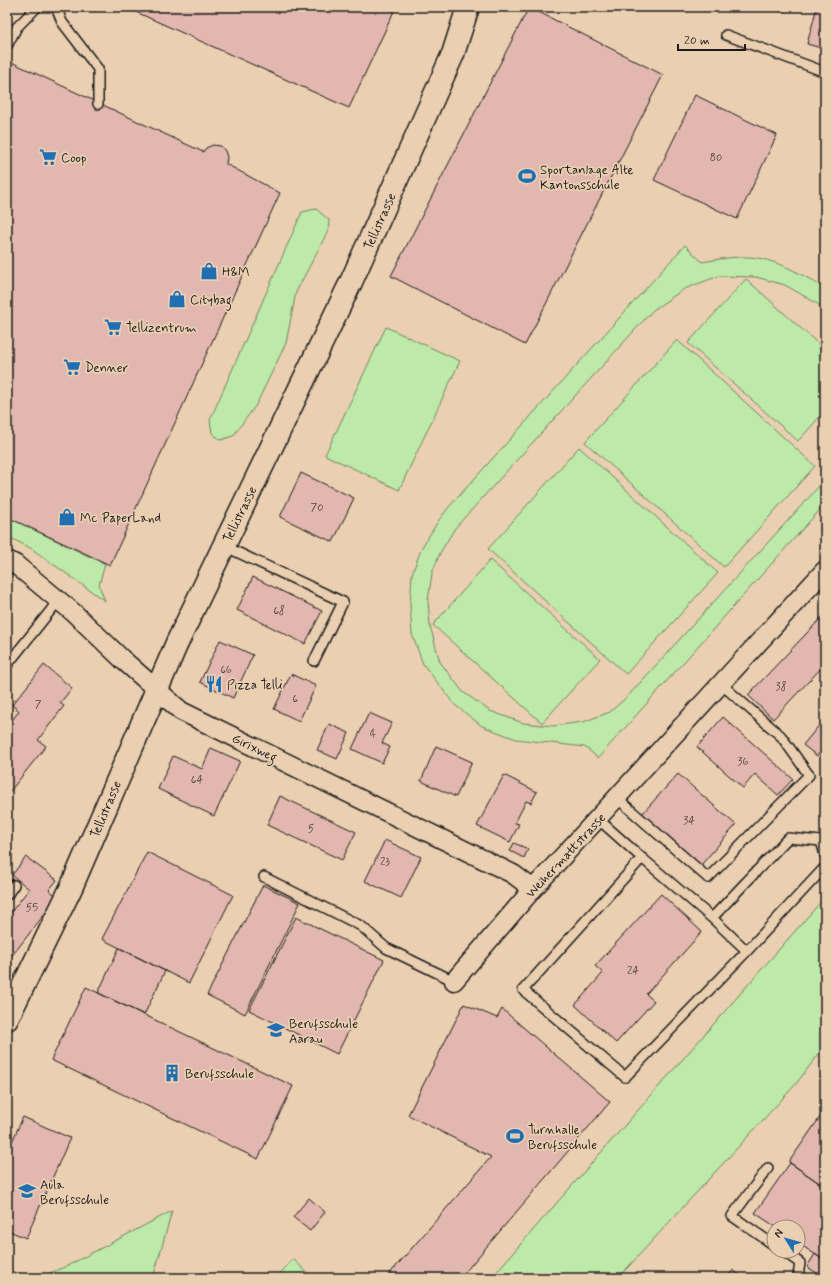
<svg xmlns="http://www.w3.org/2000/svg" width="832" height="1285" font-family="Mynerve,sans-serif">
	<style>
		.green { fill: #bdeaa8; stroke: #6c8362 }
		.building { fill: #e2b7af; stroke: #1c1c1c }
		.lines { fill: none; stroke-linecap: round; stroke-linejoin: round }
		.service-casing { stroke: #1c1c1c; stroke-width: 12 }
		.minor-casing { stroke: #1c1c1c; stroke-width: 21 }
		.secondary-casing { stroke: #1c1c1c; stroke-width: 25 }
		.service { stroke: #eacfb1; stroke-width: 9 }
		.minor { stroke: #eacfb1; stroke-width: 18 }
		.secondary { stroke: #eacfb1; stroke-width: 22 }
		.labels { text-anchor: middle; stroke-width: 3.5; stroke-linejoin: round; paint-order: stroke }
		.number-label { font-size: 11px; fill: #4e4341 }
		.poi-label { font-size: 13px; fill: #1c1c1c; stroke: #eacfb1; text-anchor: start }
		.street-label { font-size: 13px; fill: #1c1c1c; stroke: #eacfb1 }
	</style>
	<rect width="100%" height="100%" fill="#eacfb1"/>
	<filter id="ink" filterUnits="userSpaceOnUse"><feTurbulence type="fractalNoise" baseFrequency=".025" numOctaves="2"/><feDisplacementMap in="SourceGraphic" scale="8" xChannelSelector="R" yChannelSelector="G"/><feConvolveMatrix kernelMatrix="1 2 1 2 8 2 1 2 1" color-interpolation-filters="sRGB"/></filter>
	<g filter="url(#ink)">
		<path class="green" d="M316,209L329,220L328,231L296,292L286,343L256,405L233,436L221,440L212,433L210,420L302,212Z
			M685,245L702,262C720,259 740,255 758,258C783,263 804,275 825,289V313L818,304L785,285L756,277L719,276L684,289L653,310L455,528L440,553L432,573L428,601L430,626L440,662L463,692L490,711L523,723L553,726L583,722L610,712L628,696L813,493L825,479V504L598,758L585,747L516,739L482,726L455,705L423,664L412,634L410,605L412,574L422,547L439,520L449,507Z
			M746,279L825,350V411L798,441L688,343Z
			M386,327L460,361L399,490L325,455Z
			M677,340L815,466L724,567L585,442Z
			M579,447L718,573L626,674L488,549Z
			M7,517L105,564L99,585L105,601L32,549L7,536Z
			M490,560L600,659L542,723L433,625Z
			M825,897V1046L795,1085L618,1278H491Z
			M172,1211L153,1278H38L67,1266Z
			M293,1259L313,1278H276Z"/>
		<path class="building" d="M139,7H390L395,9L349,108L136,12Z
			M529,7L663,75L525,345L391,276Z
			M765,7H784L783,12Z
			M817,7H825V49L807,44Z
			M7,60L203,152L206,148L213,145L221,146L225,151L227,157L226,164L280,193L110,565L7,517Z
			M695,95L777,135L737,219L654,180Z
			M301,473L354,498L333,542L280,517Z
			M253,577L322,611L305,644L237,610Z
			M824,615L825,664L773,719L748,695Z
			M220,640L253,655L233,698L200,682Z
			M44,665L72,688L60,703L64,706L38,740L46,746L7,795V727L19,711L12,705Z
			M291,674L316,686L299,721L274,709Z
			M369,713L392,723L382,743L390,747L382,763L352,749Z
			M723,717L793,779L778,795L755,774L743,788L697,747Z
			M825,718V746L817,756L803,745Z
			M329,724L349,733L337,759L317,750Z
			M436,746L472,762L456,797L421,781Z
			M211,748L240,761L214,816L158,789L173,756L202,769Z
			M678,774L736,825L700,866L641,815Z
			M504,775L537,792L531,803L526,801L515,823L519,824L510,842L477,826Z
			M280,796L356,832L342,860L267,825Z
			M385,840L421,857L401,898L365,881Z
			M514,843L528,849L524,858L510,851Z
			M147,852L233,895L189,983L102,939Z
			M26,857L57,880L49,890L58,897L7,962V917L29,889L12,875Z
			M263,885L300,903L245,1014L207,995Z
			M661,894L702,932L646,994L654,1001L616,1043L575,1005L603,973L595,966Z
			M296,917L384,960L337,1054L249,1010Z
			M119,948L165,971L144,1015L98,993Z
			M86,987L293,1086L258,1159L51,1060Z
			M464,1004L497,1018L502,1009L610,1102L460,1278H386L491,1157L408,1115Z
			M825,1110V1187L789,1162Z
			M23,1117L70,1138L26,1238L7,1230V1153Z
			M790,1163L825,1187V1261L798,1243V1227H776L755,1213Z
			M309,1198L325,1212L310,1231L293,1217Z
			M815,1254L825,1261V1278L807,1267Z
			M733,1270L744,1278H727Z"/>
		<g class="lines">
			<g class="service-casing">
				<path id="service" d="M56,7L62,22L98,69V104
					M726,35L825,72
					M7,46L17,27L37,7
					M224,546L343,602L314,661
					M7,665L59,600
					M617,798L708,878L809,775L781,736L721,684
					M598,819L642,858
					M825,855L821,841L788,838L712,918L642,858L523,990L625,1077L747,951L825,867
					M264,877L361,926L386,948L454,981
					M7,895L14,885
					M712,918L747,951
					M768,1168L732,1216L774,1245
					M783,1251L800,1263L798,1276L800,1278"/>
			</g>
			<g class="minor-casing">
				<path id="minor" d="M7,560L15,564L74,613L122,659L181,711L513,874L533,889
					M454,981L533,889L825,570"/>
			</g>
			<g class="secondary-casing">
				<path id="secondary" d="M7,1019L71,888L177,643L351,282L453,54L468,7"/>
			</g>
			<use href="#service" class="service"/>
			<use href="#minor" class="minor"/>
			<use href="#secondary" class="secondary"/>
		</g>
	</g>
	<defs>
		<g id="supermarket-bare" transform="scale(1.38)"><path d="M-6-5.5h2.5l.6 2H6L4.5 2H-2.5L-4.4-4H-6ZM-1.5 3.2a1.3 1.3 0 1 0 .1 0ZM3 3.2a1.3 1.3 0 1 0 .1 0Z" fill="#1f6fb2" stroke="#eacfb1" stroke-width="2.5" paint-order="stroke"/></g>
		<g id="stadium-bare" transform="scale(1.38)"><path d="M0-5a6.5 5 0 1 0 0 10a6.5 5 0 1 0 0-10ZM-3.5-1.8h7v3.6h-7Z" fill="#1f6fb2" stroke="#eacfb1" stroke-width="2.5" paint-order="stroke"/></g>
		<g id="shop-bare" transform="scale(1.38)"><path d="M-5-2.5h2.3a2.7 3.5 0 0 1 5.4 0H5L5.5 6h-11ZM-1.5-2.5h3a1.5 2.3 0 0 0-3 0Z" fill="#1f6fb2" stroke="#eacfb1" stroke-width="2.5" paint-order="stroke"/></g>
		<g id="restaurant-bare" transform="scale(1.38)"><path d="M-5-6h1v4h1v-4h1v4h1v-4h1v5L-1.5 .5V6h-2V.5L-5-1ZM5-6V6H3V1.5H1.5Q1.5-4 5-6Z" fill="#1f6fb2" stroke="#eacfb1" stroke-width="2.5" paint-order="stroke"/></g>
		<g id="university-bare" transform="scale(1.38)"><path d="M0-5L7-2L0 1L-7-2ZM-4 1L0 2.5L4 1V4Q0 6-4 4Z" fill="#1f6fb2" stroke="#eacfb1" stroke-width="2.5" paint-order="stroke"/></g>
		<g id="building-bare" transform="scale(1.38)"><path d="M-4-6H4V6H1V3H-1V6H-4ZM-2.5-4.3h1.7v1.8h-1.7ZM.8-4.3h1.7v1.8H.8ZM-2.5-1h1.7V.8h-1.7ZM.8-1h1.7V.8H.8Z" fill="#1f6fb2" stroke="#eacfb1" stroke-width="2.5" paint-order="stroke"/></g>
		<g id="school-bare" transform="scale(1.38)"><path d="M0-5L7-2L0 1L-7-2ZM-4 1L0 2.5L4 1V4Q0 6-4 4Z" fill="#1f6fb2" stroke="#eacfb1" stroke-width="2.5" paint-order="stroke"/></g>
	</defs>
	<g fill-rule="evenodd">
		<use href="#supermarket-bare" x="48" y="157"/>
		<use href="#stadium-bare" x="527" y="176"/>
		<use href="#shop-bare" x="209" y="271"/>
		<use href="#shop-bare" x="177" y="299"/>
		<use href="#supermarket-bare" x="113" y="327"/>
		<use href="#supermarket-bare" x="72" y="367"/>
		<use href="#shop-bare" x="67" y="517"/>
		<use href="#restaurant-bare" x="214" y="684"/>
		<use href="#university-bare" x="276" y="1030"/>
		<use href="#building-bare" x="172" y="1073"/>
		<use href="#stadium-bare" x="515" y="1136"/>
		<use href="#school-bare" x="27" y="1191"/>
	</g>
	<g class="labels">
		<g class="number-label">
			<text x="716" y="161">80</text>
			<text x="317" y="511">70</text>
			<text x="279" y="614">68</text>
			<text x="226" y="673">66</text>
			<text x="781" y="690">38</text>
			<text x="295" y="702">6</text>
			<text x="38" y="708">7</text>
			<text x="373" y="737">4</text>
			<text x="743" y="765">36</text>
			<text x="197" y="783">64</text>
			<text x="689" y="824">34</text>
			<text x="311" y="832">5</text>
			<text x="385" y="865">23</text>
			<text x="32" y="911">55</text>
			<text x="633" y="974">24</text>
		</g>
		<g class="poi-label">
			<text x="61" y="162">Coop</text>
			<text x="540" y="174">Sportanlage Alte<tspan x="540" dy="15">Kantonsschule</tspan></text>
			<text x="222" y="276">H&amp;M</text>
			<text x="190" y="304">Citybag</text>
			<text x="126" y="332">Tellizentrum</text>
			<text x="85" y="372">Denner</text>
			<text x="80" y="522">Mc PaperLand</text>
			<text x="227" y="689">Pizza Telli</text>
			<text x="289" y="1028">Berufsschule<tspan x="289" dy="15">Aarau</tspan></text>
			<text x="185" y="1078">Berufsschule</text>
			<text x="528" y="1134">Turnhalle<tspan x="528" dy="15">Berufsschule</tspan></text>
			<text x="40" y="1189">Aula<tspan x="40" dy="15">Berufsschule</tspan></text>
		</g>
		<g class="street-label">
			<text transform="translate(379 221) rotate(-66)" y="5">Tellistrasse</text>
			<text transform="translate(239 514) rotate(-64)" y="5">Tellistrasse</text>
			<text transform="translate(255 747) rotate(26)" y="5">Girixweg</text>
			<text transform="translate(105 809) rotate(-67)" y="5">Tellistrasse</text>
			<text transform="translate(565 855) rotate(-47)" y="5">Weihermattstrasse</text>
		</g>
	</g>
	<rect width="832" height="1285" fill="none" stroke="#eacfb1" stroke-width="24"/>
	<rect x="12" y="12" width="808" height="1261" fill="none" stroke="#1c1c1c" stroke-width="1.5" filter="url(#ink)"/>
	<g transform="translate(786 1239) rotate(307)"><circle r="19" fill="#eacfb1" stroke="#988775"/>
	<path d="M0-3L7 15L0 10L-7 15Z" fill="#1f6fb2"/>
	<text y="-6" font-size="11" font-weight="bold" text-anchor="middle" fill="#1c1c1c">N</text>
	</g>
	<path d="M678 44v6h67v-6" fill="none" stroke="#1c1c1c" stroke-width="2"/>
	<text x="684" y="44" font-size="12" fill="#1c1c1c" stroke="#eacfb1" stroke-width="3" paint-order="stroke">20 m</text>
</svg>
